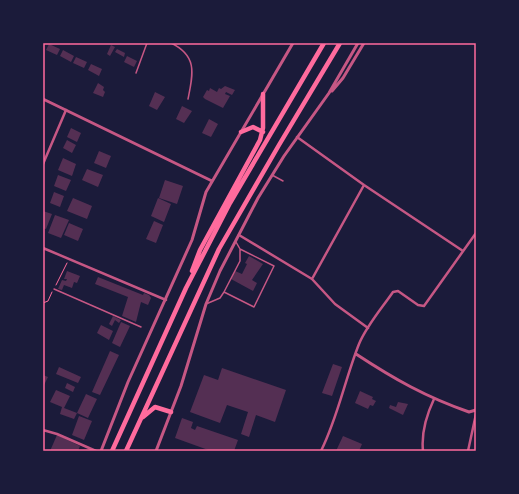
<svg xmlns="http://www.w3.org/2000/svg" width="519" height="494" font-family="Poppins,sans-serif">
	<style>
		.building { fill: #542f53 }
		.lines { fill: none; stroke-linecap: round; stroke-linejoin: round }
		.path { stroke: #ff6b9d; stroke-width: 1 }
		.service { stroke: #c65784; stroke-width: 1.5 }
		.minor { stroke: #c65784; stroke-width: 2.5 }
		.tertiary { stroke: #c65784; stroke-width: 3 }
		.trunk { stroke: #ff6b9d; stroke-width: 4.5 }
		.neatline { fill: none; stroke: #ff6b9d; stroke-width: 1.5 }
	</style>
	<rect width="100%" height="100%" fill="#1b1b3a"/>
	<path class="building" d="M49,44L60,49L57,55L46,50Z
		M111,45L115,47L110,56L107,54Z
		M117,49L125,53L124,57L115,52Z
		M63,50L74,56L71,62L60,56Z
		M127,56L137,61L134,67L124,62Z
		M76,57L87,62L84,68L73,63Z
		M91,64L102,69L99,76L88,70Z
		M98,83L104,87L103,90L105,92L103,97L93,93Z
		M225,86L235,90L232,95L226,92L225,94L230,96L223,108L205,99L203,97L207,90L209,91L210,88L217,92L219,88L221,89Z
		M155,92L165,97L157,110L149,106Z
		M182,106L192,111L184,123L176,119Z
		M209,119L218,124L211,137L202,133Z
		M71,128L81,133L77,142L67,137Z
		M67,140L76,145L72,153L63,148Z
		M99,151L111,156L106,168L94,163Z
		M63,158L76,164L72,176L58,170Z
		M87,169L103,175L98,187L82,180Z
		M58,175L71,180L66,191L54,186Z
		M165,180L183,186L177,204L159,198Z
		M54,192L64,196L60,207L50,203Z
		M73,198L92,206L87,219L67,211Z
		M158,198L171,204L164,222L151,216Z
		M43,211L52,214L46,229L43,228Z
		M55,215L69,220L61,238L48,233Z
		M154,221L163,225L156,243L146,239Z
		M69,223L83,229L78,241L64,235Z
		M249,256L263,264L252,280L257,283L253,291L231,279L235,271L242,274L247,264L245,263Z
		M67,271L80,276L77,283L74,282L72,288L64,285L62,290L58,289L62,280L66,281L67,279H64Z
		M98,277L143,295L144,293L149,295L151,298L148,305L141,302L136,322L122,316L128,297L95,284Z
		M113,316L121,320L119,323L115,320L112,326L109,324Z
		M121,322L130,326L120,347L112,343Z
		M101,325L113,331L109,340L97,333Z
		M110,351L119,355L100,395L92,392Z
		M333,364L342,367L332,396L322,393Z
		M59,367L81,377L78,383L56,374Z
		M222,368L286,390L275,422L256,415L249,437L241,434L248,412L227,405L220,423L190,412L204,375L218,380Z
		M43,375L48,377L44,385L43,384Z
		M67,383L75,387L73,392L65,388Z
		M56,390L70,396L64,408L77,413L74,419L60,414L62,407L50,402Z
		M360,391L373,397L372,399L376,401L373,406L370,405L368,409L355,403Z
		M86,394L97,399L88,418L77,413Z
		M398,402L408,404L403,415L389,408L390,405L396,407Z
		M79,416L92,421L84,440L72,435Z
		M182,418L193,422L191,428L195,430L197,426L238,440L234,451H211L175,438Z
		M57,435L80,446L78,451H50Z
		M343,436L362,444L359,451H336Z"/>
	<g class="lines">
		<path class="path" d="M56,285L67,263
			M43,303L48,301L52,292"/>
		<path class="service" d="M171,43C198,56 193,74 188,99
			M136,73L147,43
			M272,175L283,181
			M54,289L141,327
			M224,292L240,261V249
			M206,304L220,298L224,292L254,307L274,266L240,249L236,242"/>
		<path class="minor" d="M297,137L364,185L463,251
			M43,164L66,110
			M239,235L312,279L335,304L368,328
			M43,248L166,300
			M312,279L364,185
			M43,430L57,434L96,451
			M321,451C338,417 345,379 359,344C367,325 382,308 393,292L398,291L418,305L424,306L476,233
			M423,451C421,432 426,416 434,399
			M468,451L476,414"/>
		<path class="tertiary" d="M332,91L343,78L364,43
			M43,99L212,181
			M356,354C394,379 426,397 469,412L476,410
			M101,451L128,382L192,240L206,192L293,43
			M156,451L181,386L206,304L220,271L258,198L284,156L329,93L358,43"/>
		<path class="trunk" d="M241,132L253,127L263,132
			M192,271L200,250L260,140L263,128V94
			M143,417L155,407L171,412
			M112,451L186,288L230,203L324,43
			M126,451L219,249L279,145L340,43"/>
	</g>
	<rect width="519" height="494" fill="none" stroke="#1b1b3a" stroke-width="88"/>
	<rect x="44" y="44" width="431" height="406" class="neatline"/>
</svg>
